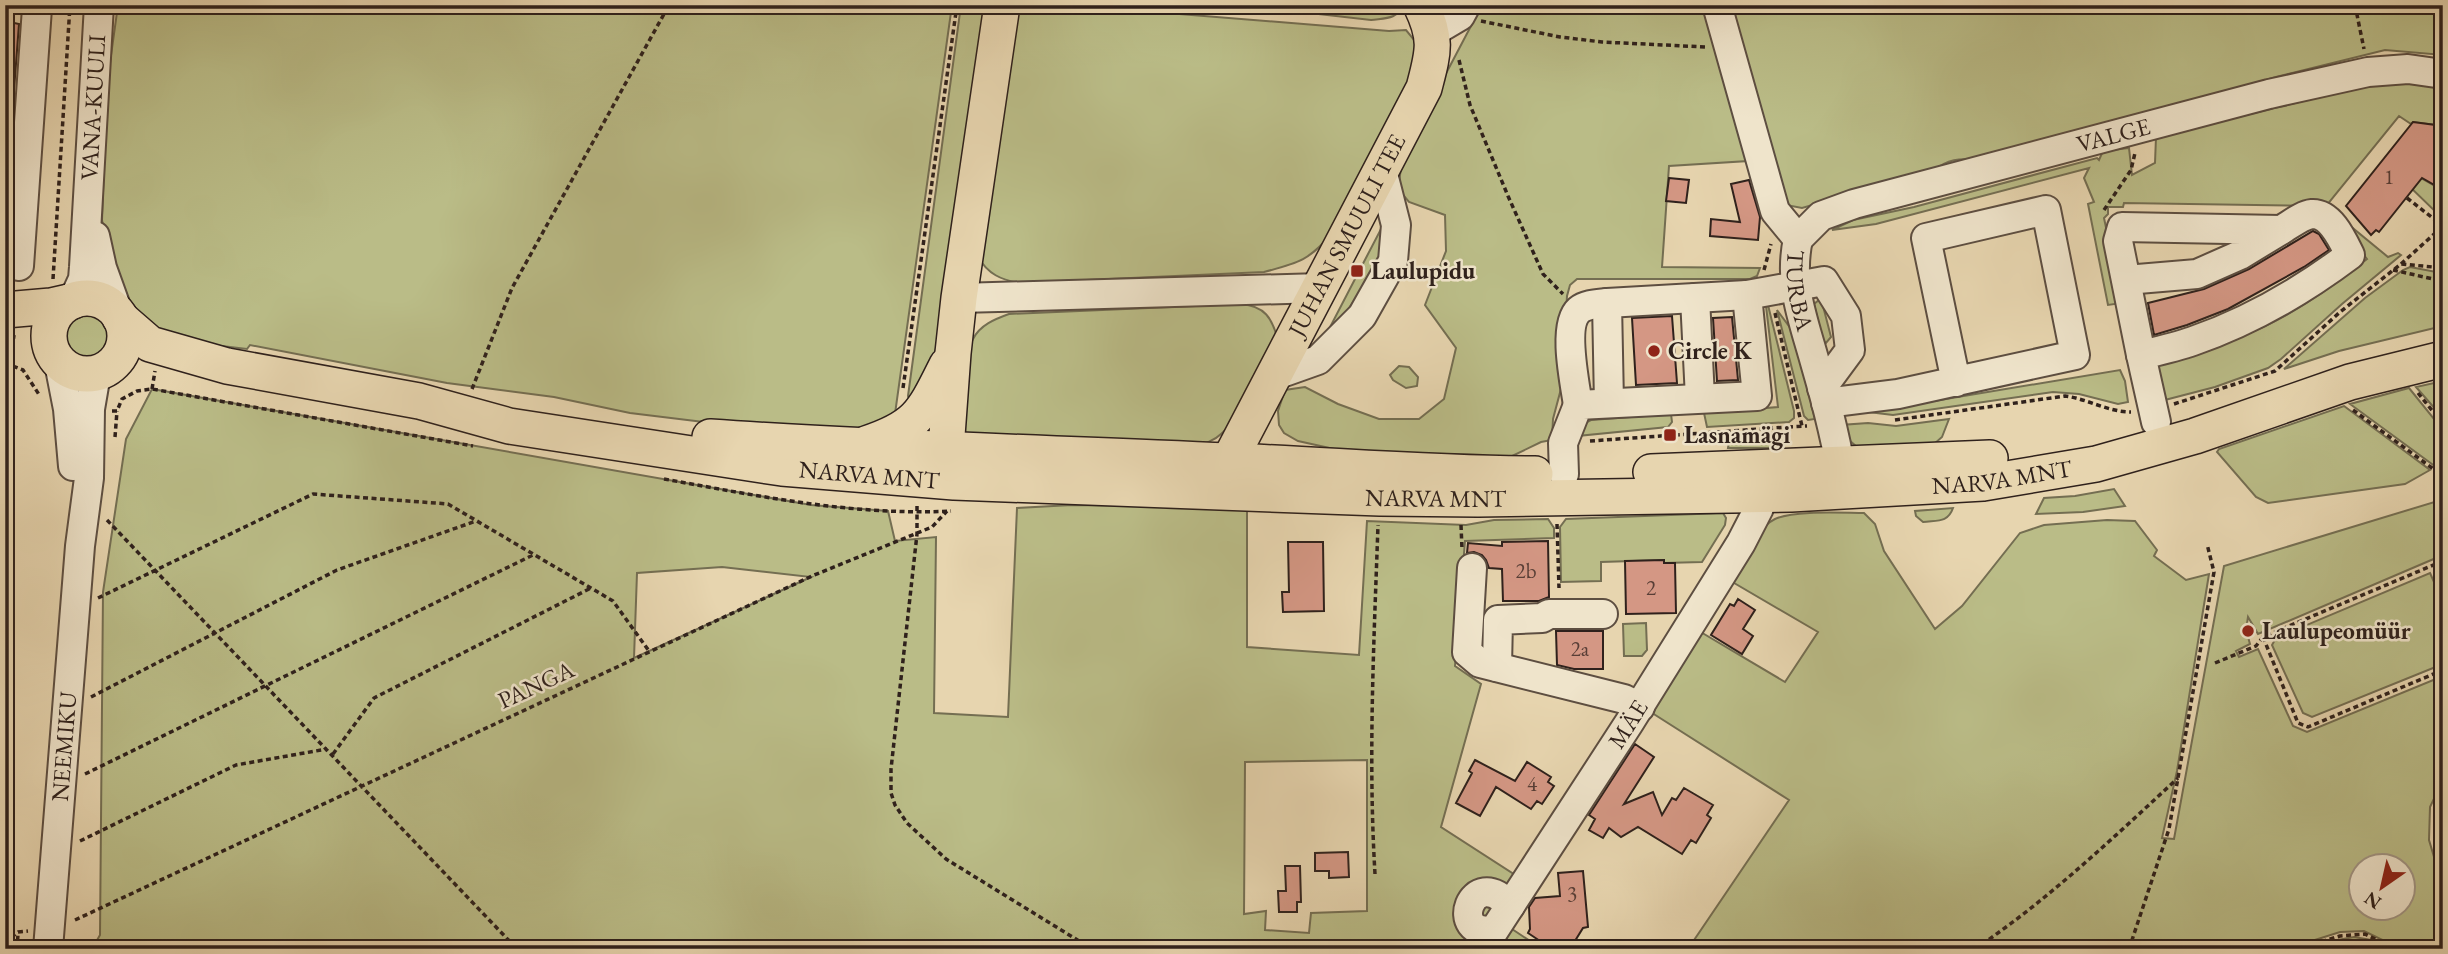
<svg xmlns="http://www.w3.org/2000/svg" width="2448" height="954" font-family="'EB Garamond',serif">
	<style>
		.green { fill: #babc87; stroke: #746e52; stroke-width: 2; fill-rule: evenodd }
		.building { fill: #d49784; stroke: #2f211c; stroke-width: 2 }
		.lines { fill: none; stroke-linecap: round; stroke-linejoin: round }
		.minor-casing { stroke: #5d4e41; stroke-width: 32 }
		.major-casing { stroke: #2f211c; stroke-width: 38 }
		.path { stroke: #2f211c; stroke-width: 3.5; stroke-dasharray: 5 3.5; stroke-linecap: butt }
		.minor { stroke: #efe4cb; stroke-width: 28 }
		.major { stroke: #e7d5af; stroke-width: 35 }
		.poi-dot { fill: #8f2418; stroke: #efe4cb; stroke-width: 2.5 }
		.labels { text-anchor: middle; stroke-width: 5; stroke-linejoin: round; paint-order: stroke }
		.number-label { font-size: 21px; fill: #583e36 }
		.street-label { font-size: 24px; fill: #2f211c; stroke: #efe4cb }
		.poi-label { font-size: 24px; font-weight: bold; fill: #2f211c; stroke: #efe4cb; text-anchor: start }
	</style>
	<rect width="100%" height="100%" fill="#e7d5af"/>
	<filter id="stains"><feTurbulence type="fractalNoise" baseFrequency=".00286" numOctaves="4"/><feColorMatrix values="0 0 0 0 .2 0 0 0 0 .09 0 0 0 0 .02 0 0 0 .5 -.17"/></filter>
	<radialGradient id="worn" r=".72"><stop offset=".6" stop-color="#630" stop-opacity="0"/><stop offset="1" stop-color="#630" stop-opacity=".3"/></radialGradient>
	<path class="green" d="M118,5H952L894,421L879,427L853,429L720,424L630,413L554,397L447,383L250,345L247,349L171,340L138,317L108,257L102,220L107,84Z
		M961,5H983L985,20L939,337L926,385L910,405L908,396Z
		M1018,5H1068L1389,31L1406,30L1415,41V60L1410,91L1333,232C1310,260 1299,263 1264,272L1020,283C1001,280 988,274 978,257Z
		M1239,5H1402C1398,20 1384,18 1371,20Z
		M1482,5H1710L1748,161L1669,166L1662,267L1760,268L1757,276L1750,279H1577L1570,285L1567,296L1562,385L1553,419L1552,440L1541,442L1508,458L1334,449L1298,441L1284,433L1279,425L1278,411L1285,390L1305,387L1338,404L1379,419H1419L1444,399L1456,348L1425,305L1446,251L1445,215L1409,202L1398,189L1401,168L1420,123Z
		M1726,5H2443V55L2385,50L2276,77L1977,160C1959,158 1948,159 1933,171L1802,208L1786,205Z
		M2422,82L2443,83V126L2413,122L2411,124L2399,116L2326,206L2388,257L2398,253L2401,255L2342,304L2281,359L2268,368L2215,387L2161,401L2152,365C2180,356 2210,348 2239,337C2286,320 2328,290 2367,259L2332,215L2319,206L2124,203L2123,207H2108V214L2104,218L2122,303L2108,305L2088,204L2094,202L2084,178L2089,168L1876,224L1832,230L1853,220L1914,207L2097,158L2099,160L2103,151L2129,148L2132,175L2155,163L2156,137L2377,83Z
		M2412,173L2437,187L2440,181L2443,182V219L2410,187Z
		M1385,225L1387,245L1369,278L1338,325L1328,331L1381,229Z
		M2410,267L2436,272L2443,267V326L2339,351L2284,369L2365,298L2403,270Z
		M1819,300L1822,302L1831,337L1826,343L1823,341L1814,304Z
		M1241,304C1265,306 1272,318 1278,340C1265,362 1238,420 1221,434C1213,442 1202,444 1191,447L972,439L965,433C963,413 964,355 973,339C980,325 995,319 1009,314Z
		M1768,305L1794,411V418L1789,422L1707,427L1704,413L1778,407L1766,306Z
		M1777,310L1794,333L1815,419L1808,420L1804,416Z
		M64 338a23 23 0 1 1 46 0a23 23 0 1 1-46 0Z
		M5,363L10,364L5,735Z
		M1399,366L1409,367L1418,377L1417,386L1406,388L1393,380L1390,375Z
		M2120,370L2125,381L2128,402L2118,404L2079,394L2053,392L1893,415L1868,412Z
		M2443,381V418L2416,387Z
		M2409,388L2443,430V462L2436,467L2350,404Z
		M152,389L811,505L888,511L895,541L936,537L934,713L1008,717L1017,508L1072,505L1247,507V647L1359,655L1367,521L1466,525L1494,520L1548,519L1554,528V538L1465,541L1455,666L1481,684L1441,827L1526,882L1500,921L1542,949H92L100,935L103,592L126,439ZM722,567L811,577L634,658L637,573ZM1367,760V911L1311,913L1309,933L1265,930L1266,911L1244,914L1245,762Z
		M2344,406L2430,470L2405,484L2268,503L2256,497L2217,452L2219,449Z
		M1671,414L1672,422L1668,427L1577,436L1583,424L1591,420Z
		M1949,419L1942,437L1933,445L1857,447L1849,440L1841,425L1868,423L1896,426Z
		M1781,433L1782,448H1728L1730,436Z
		M2114,489L2125,506L2083,512L2036,514L2044,498L2075,496Z
		M2441,500L2443,555L2258,634L2248,617L2246,630L2250,644L2236,651L2239,657L2258,649L2293,726L2307,732L2443,676V780L2430,807L2429,840L2443,887V949H2401L2364,931L2340,932L2296,946L2297,949H1688L1789,800L1649,711L1699,631L1785,682L1818,632L1729,580C1740,563 1756,528 1775,519C1794,510 1843,513 1864,513L1875,524L1884,551L1935,629L1962,606L2020,533L2044,525L2107,520L2135,521L2157,550L2154,556L2186,580L2209,574L2177,771L2162,838L2174,839L2224,566ZM2360,866H2402V908H2360Z
		M1953,508C1948,523 1937,520 1923,522L1916,516L1915,511Z
		M1723,513L1726,518L1725,525L1702,562L1664,563V560L1601,562V581L1561,582L1560,527L1566,519Z
		M2430,573L2443,602V664L2312,717L2303,713L2272,645L2276,638Z
		M1646,623L1647,650L1642,656H1624L1623,624Z
		M2354,937L2371,940L2387,949H2308L2332,941Z"/>
	<path class="building" d="M5,21L19,24L13,103H5Z
		M2413,122L2443,126V182L2440,181L2438,187L2422,178L2379,232L2376,230L2371,235L2346,206Z
		M1669,178L1689,180L1686,203L1666,201Z
		M1749,180L1760,217L1758,240L1710,236L1711,219L1740,222L1731,184Z
		M2313,231L2319,234L2329,250L2304,267L2228,309L2187,325L2154,335L2148,303L2204,289L2249,269Z
		M1672,316L1677,383L1636,385L1632,318Z
		M1732,317L1738,380L1717,381L1713,318Z
		M1548,541L1549,597L1539,601H1503L1502,569L1489,568L1486,560L1482,555L1474,552L1467,553L1468,543L1502,546V542Z
		M1288,542H1323L1324,611L1283,612L1282,592H1289Z
		M1664,560V563H1675L1676,613L1626,614L1625,561Z
		M1738,599L1755,610L1743,629L1753,636L1742,654L1711,635L1730,604L1734,606Z
		M1556,631H1603V669H1574L1557,665Z
		M1635,744L1654,757L1624,804L1653,792L1662,815L1672,798L1676,800L1684,788L1713,805L1707,815L1711,818L1696,843L1691,840L1682,854L1638,827L1621,837L1609,828L1603,838L1589,830L1595,819L1589,815Z
		M1475,760L1515,781L1527,762L1551,777L1548,782L1554,786L1542,804L1537,801L1531,809L1496,787L1480,816L1456,803L1472,773L1469,771Z
		M1348,852L1349,877L1329,878V871H1315V853Z
		M1285,866H1300L1301,902H1297V912H1279L1278,891H1286Z
		M1583,871L1588,927L1583,928L1570,949H1552L1528,933L1530,929L1529,907L1535,898L1560,896L1558,873Z"/>
	<g class="lines">
		<g class="minor-casing">
			<g id="minor">
				<path d="M1717,5L1775,211L1798,239"/>
				<path d="M1433,32L1460,16L1466,5"/>
				<path d="M95,236L102,268L120,318"/>
				<path id="s1" d="M1798,239L1821,216L1854,204L2269,94L2368,72L2408,69L2443,74"/>
				<path id="s2" d="M1798,239C1788,286 1804,321 1816,366C1827,404 1837,443 1843,482"/>
				<path d="M19,266L37,8"/>
				<path d="M2126,280L2197,274L2240,255L2281,230L2122,227L2118,241L2141,355"/>
				<path d="M959,298L1321,288"/>
				<path d="M1695,298L1700,398"/>
				<path id="s3" d="M73,301L83,279L84,267L99,5"/>
				<path d="M59,363L68,409L73,466"/>
				<path d="M1273,376L1318,360L1362,316L1393,261L1396,225L1382,170"/>
				<path d="M1609,403L1607,303L1747,295"/>
				<path d="M1826,403L1898,394L2075,355L2046,210L1926,238L1956,382"/>
				<path d="M1578,405C1575,384 1562,325 1579,310C1586,304 1599,304 1607,303"/>
				<path d="M2156,422L2141,355C2158,351 2176,347 2193,341C2251,321 2302,291 2350,255C2343,241 2331,213 2312,214C2302,215 2290,225 2281,230"/>
				<path d="M1564,474L1563,443L1578,405L1757,396L1747,295L1824,281L1846,316L1850,350L1822,388"/>
				<path d="M1472,568L1467,652L1480,663L1624,699L1640,707"/>
				<path d="M1497,667L1498,620L1542,618L1549,614H1603"/>
				<path d="M1494,930C1447,939 1471,862 1510,906"/>
				<path id="s4" d="M48,949L80,546L89,478L90,409L96,374"/>
				<path id="s5" d="M1482,949L1629,723L1741,543L1759,508L1758,475"/>
			</g>
		</g>
		<g class="major-casing">
			<g id="major">
				<circle cx="87" cy="336" r="38"/>
				<path d="M5,310L51,306L73,301"/>
				<path id="s6" d="M120,318L150,344L227,366L419,401L509,426L782,468L954,482L1380,498L1478,499L1791,494L1983,483L2096,464L2195,436L2350,382L2443,359"/>
				<path d="M710,437C883,449 1056,453 1229,461C1331,465 1433,474 1535,474"/>
				<path d="M866,444C918,427 923,413 947,365"/>
				<path d="M958,467L946,449L953,353L959,298L1002,5"/>
				<path d="M1651,472L1990,458"/>
				<path id="s7" d="M1215,473L1229,461L1424,88C1433,53 1438,40 1421,5"/>
			</g>
		</g>
		<path class="path" d="M2355,5L2364,49
			M1481,21L1560,37L1602,42L1706,47
			M1459,60L1470,105L1508,196L1543,274L1563,294
			M2407,198L2443,226
			M2104,210L2131,170L2135,153
			M2401,264L2443,226
			M1764,270L1771,244
			M2393,270L2433,279L2443,277
			M53,279L70,5
			M1775,313L1802,426
			M5,363L23,370L40,396
			M10,364L14,335
			M903,388L957,5
			M152,389L155,371
			M472,389L512,288L669,5
			M2418,393L2443,424
			M2174,404L2275,371L2340,312L2401,264L2433,267L2443,259
			M2353,410L2443,476
			M112,411H117L122,399L137,391L152,389L473,446
			M1895,420L2065,396C2088,399 2108,412 2131,412
			M1788,427L1807,426
			M115,437L117,411
			M1590,441L1788,427L1789,441
			M664,479C759,496 854,516 951,511
			M917,506V534L891,769V793L895,805L907,823L946,859L1092,949
			M107,520L517,949
			M1557,524L1559,588
			M1461,525L1462,549
			M98,598L313,494L448,504L613,601L649,651
			M2263,637L2298,723L2308,727L2443,670
			M2215,663L2256,646L2263,637L2443,561
			M91,697L337,570L476,521
			M333,754L374,698L591,588
			M85,774L533,555
			M2443,798L2436,825L2443,861
			M80,841L236,765L327,749
			M1375,874C1368,758 1374,641 1378,525
			M75,920L812,576L932,527L947,511
			M5,943L18,932L28,931
			M17,949L18,934
			M1975,949C2048,900 2113,838 2178,778
			M2129,949L2169,829L2214,572L2207,544
			M2297,949L2340,936L2365,934L2395,949"/>
		<use href="#minor" class="minor"/>
		<use href="#major" class="major"/>
	</g>
	<g class="poi-dot">
		<rect x="1350" y="264" width="14" height="14" rx="3.5"/>
		<circle cx="1654" cy="351" r="7"/>
		<rect x="1663" y="428" width="14" height="14" rx="3.5"/>
		<circle cx="2248" cy="631" r="7"/>
	</g>
	<g class="labels">
		<g class="number-label">
			<text x="2389" y="184">1</text>
			<text x="1526" y="578">2b</text>
			<text x="1651" y="595">2</text>
			<text x="1580" y="656">2a</text>
			<text x="1532" y="791">4</text>
			<text x="1572" y="901">3</text>
		</g>
		<g class="street-label">
			<text dy="8" stroke="none"><textPath href="#s3" startOffset="196">VANA-KUULI</textPath></text>
			<text dy="8" stroke="none"><textPath href="#s1" startOffset="336">VALGE</textPath></text>
			<text dy="8" stroke="none"><textPath href="#s7" startOffset="273">JUHAN SMUULI TEE</textPath></text>
			<text dy="8" stroke="none"><textPath href="#s2" startOffset="52">TURBA</textPath></text>
			<text dy="8" stroke="none"><textPath href="#s6" startOffset="772">NARVA MNT</textPath></text>
			<text dy="8" stroke="none"><textPath href="#s6" startOffset="1906">NARVA MNT</textPath></text>
			<text dy="8" stroke="none"><textPath href="#s6" startOffset="1339">NARVA MNT</textPath></text>
			<text transform="translate(536 685) rotate(-25)" y="8">PANGA</text>
			<text dy="8" stroke="none"><textPath href="#s5" startOffset="268">MÄE</textPath></text>
			<text dy="8" stroke="none"><textPath href="#s4" startOffset="203">NEEMIKU</textPath></text>
		</g>
		<g class="poi-label">
			<text x="1371" y="279">Laulupidu</text>
			<text x="1668" y="359">Circle K</text>
			<text x="1684" y="443">Lasnamägi</text>
			<text x="2262" y="639">Laulupeomüür</text>
		</g>
	</g>
	<rect width="2448" height="954" fill="none" stroke="#e7d5af" stroke-width="28"/>
	<rect x="7" y="7" width="2434" height="940" fill="none" stroke="#2f211c" stroke-width="3.5"/>
	<rect x="14" y="14" width="2420" height="926" fill="none" stroke="#2f211c" stroke-width="2"/>
	<g transform="translate(2382 887) rotate(214)"><circle r="33" fill="#efe4cb" stroke="#a29685" stroke-width="2"/>
	<path d="M0-5L12 26L0 18L-12 26Z" fill="#8f2418"/>
	<text y="-10" font-size="19" font-weight="bold" text-anchor="middle" fill="#2f211c">N</text>
	</g>
	<rect width="100%" height="100%" filter="url(#stains)"/>
	<rect width="100%" height="100%" fill="url(#worn)"/>
</svg>
